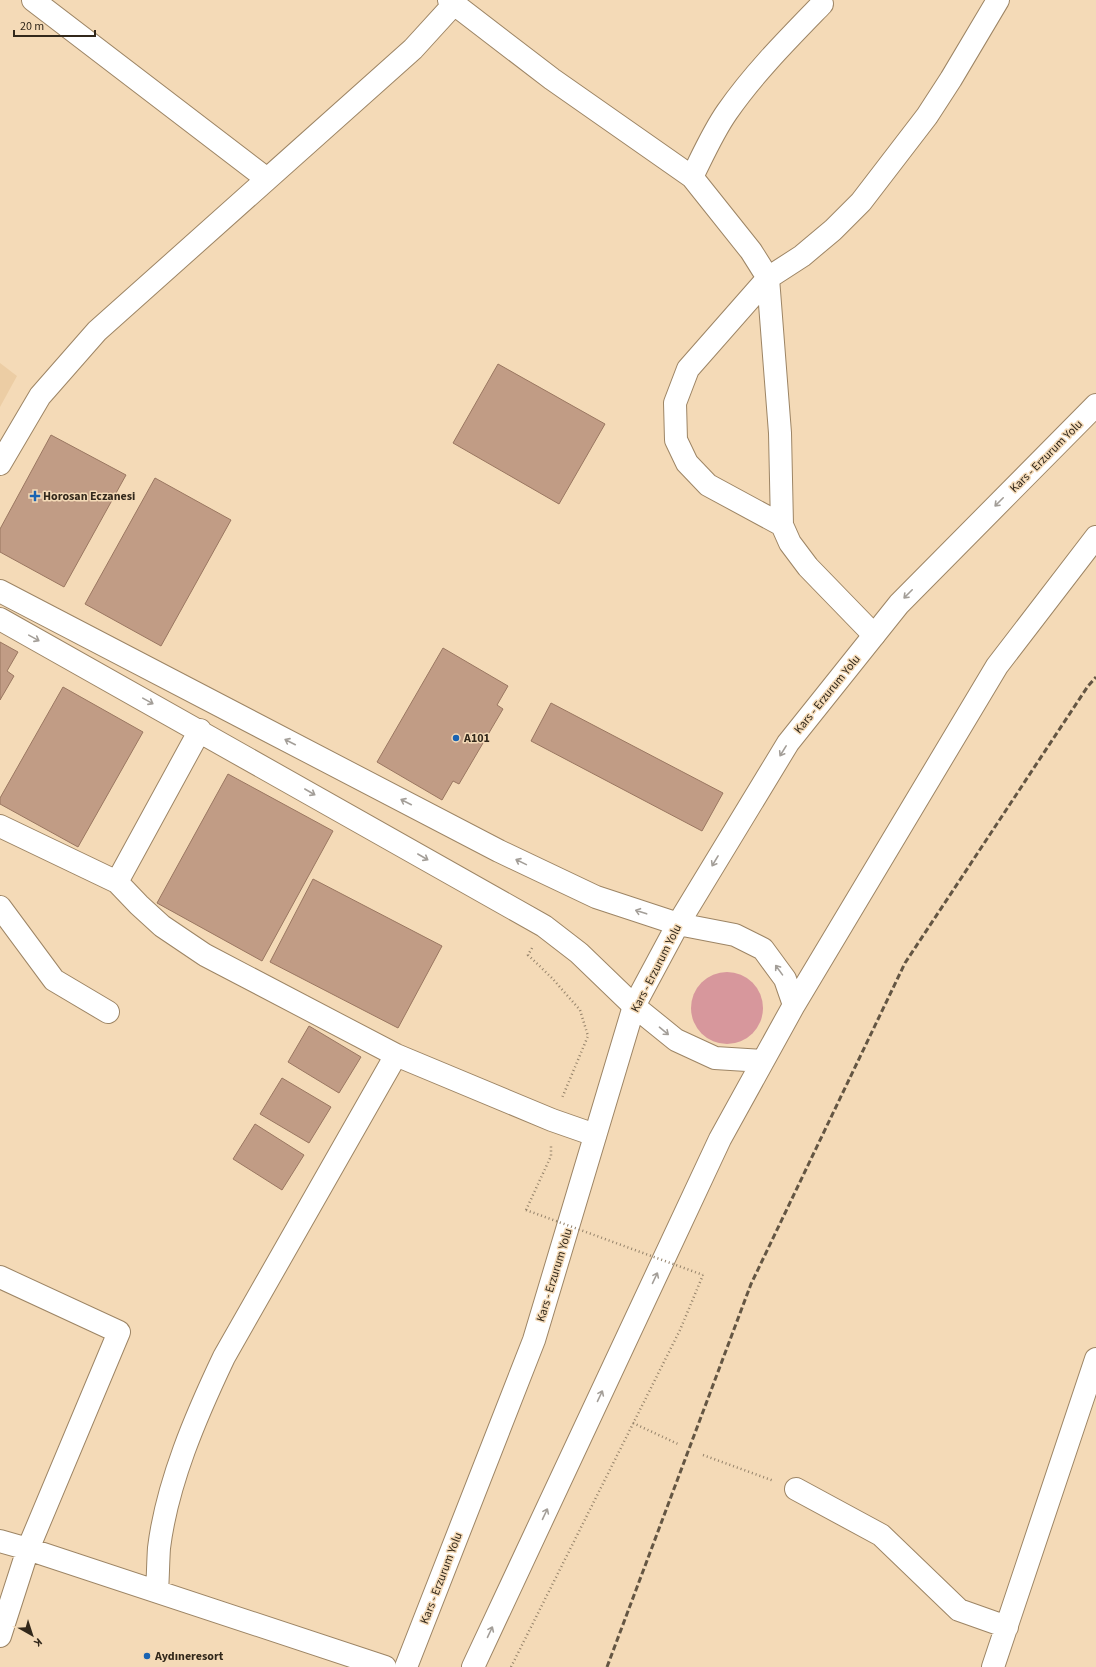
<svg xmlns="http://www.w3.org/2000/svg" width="1096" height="1667" font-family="'Source Sans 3',sans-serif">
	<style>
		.built { fill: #eccda4 }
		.green { fill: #d7979c }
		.building { fill: #c19c85; stroke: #9a7761 }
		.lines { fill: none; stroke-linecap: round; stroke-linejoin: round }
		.minor-casing { stroke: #9d8565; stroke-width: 24 }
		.highway-casing { stroke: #9d8565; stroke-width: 24 }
		.path { stroke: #94826a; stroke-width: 2.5; stroke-dasharray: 1 3; stroke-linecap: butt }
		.minor { stroke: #fff; stroke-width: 22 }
		.highway { stroke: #fff; stroke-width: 22 }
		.rail { stroke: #645643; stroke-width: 3; stroke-dasharray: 6 3; stroke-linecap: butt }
		.path-bridge { stroke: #94826a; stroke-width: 2.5; stroke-dasharray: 1 3; stroke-linecap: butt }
		.oneway { stroke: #a39e98 }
		.poi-dot { fill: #1a63b2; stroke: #f4dab7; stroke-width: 1.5 }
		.labels { text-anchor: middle; stroke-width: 3; stroke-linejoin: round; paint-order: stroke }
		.street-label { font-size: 12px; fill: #32281b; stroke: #f4dab7 }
		.poi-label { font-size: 12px; font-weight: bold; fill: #32281b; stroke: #f4dab7; text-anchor: start }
	</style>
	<rect width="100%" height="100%" fill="#f4dab7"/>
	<path class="built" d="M0,363L17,376L0,407Z"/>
	<path class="green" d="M691 1008a36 36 0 1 1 72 0a36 36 0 1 1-72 0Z"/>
	<path class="building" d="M498,364L605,424L559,504L453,443Z
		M51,435L126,475L64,587L0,552V529Z
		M155,478L231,520L161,646L85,604Z
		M0,642L18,652L7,671L14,676L0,700Z
		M443,648L508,686L497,705L503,709L459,784L453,781L442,800L377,762Z
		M63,687L143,732L78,847L0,804V798Z
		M551,703L723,793L702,831L531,741Z
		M228,774L333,831L262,961L157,903Z
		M313,879L442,946L398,1028L270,962Z
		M309,1026L361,1057L339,1093L288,1062Z
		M282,1078L331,1107L309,1143L260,1114Z
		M255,1124L304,1155L282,1190L233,1159Z"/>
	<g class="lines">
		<g class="minor-casing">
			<path id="minor" d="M33,0L267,179
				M449,0L552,79L692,177L751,251L768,278L780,433L782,525L790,543L808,567L874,635
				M692,177C703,155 713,132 727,112C754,73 789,38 822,4
				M0,464L40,396L97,331L413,49L454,4
				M782,525L708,485L687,463L676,440L675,403L688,369L768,278L802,256L833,230L861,202L927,116L951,79L998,0
				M0,591L499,851L596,897L678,924
				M0,619L544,926L579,953L634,1006
				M0,826L117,882L200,730
				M117,882L139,905L162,926L205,955L396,1055L552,1120L595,1135
				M0,907L54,980L108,1012
				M0,1277L119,1332L28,1549L0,1636
				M796,1489L881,1535L959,1610L1007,1627
				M0,1541L28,1549L385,1667
				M157,1591C158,1577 158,1563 159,1548C167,1483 196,1416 224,1357L396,1055
				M993,1667L1096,1359"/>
		</g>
		<g class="highway-casing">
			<path id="highway" d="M678,924L735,935L763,949L785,979L794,1005
				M634,1006L676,1040L715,1058L763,1061
				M406,1667L534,1340L634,1006L678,924L788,743L899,604L1096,405
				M473,1667L720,1139L794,1005L997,666L1096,537"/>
		</g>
		<path class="path" d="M532,948L528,955L552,978L580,1010L588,1036L562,1098
			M526,1210L551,1156V1145
			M633,1423L678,1444
			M703,1455L774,1481
			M511,1667L680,1330L703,1275"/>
		<use href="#minor" class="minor"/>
		<use href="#highway" class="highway"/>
		<path class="rail" d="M607,1667L751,1284L905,963L1088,686L1096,677"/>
		<path class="path-bridge" d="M526,1210L703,1275"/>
	</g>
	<defs><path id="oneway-shaft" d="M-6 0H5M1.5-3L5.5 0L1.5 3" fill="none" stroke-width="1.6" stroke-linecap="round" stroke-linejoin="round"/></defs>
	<g class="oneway">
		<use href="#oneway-shaft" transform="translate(999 502) rotate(135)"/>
		<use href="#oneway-shaft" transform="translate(908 594) rotate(135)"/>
		<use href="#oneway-shaft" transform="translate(34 638) rotate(29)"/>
		<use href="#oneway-shaft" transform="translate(148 701) rotate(29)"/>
		<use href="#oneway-shaft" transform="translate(290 742) rotate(-153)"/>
		<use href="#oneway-shaft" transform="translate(783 751) rotate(122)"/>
		<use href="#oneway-shaft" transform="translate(310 792) rotate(30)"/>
		<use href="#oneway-shaft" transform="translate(406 802) rotate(-153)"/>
		<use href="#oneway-shaft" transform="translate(423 857) rotate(30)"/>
		<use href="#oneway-shaft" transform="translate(715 861) rotate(121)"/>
		<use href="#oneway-shaft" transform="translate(521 862) rotate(-154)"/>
		<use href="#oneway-shaft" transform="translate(641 912) rotate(-162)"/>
		<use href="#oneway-shaft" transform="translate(779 970) rotate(-126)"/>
		<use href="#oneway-shaft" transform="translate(664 1031) rotate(40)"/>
		<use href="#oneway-shaft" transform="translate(655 1278) rotate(-65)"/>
		<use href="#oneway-shaft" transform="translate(600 1396) rotate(-65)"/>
		<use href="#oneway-shaft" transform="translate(545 1514) rotate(-65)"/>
		<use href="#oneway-shaft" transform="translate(490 1632) rotate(-65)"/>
	</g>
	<g class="poi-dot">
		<path d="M33 490h4v4h4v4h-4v4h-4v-4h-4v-4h4z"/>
		<circle cx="456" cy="738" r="4"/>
		<circle cx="147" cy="1656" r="4"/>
	</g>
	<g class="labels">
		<g class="street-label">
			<text transform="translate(1046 456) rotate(-45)" y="4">Kars - Erzurum Yolu</text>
			<text transform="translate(827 694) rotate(-51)" y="4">Kars - Erzurum Yolu</text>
			<text transform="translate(656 968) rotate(-63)" y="4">Kars - Erzurum Yolu</text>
			<text transform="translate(554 1275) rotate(-73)" y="4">Kars - Erzurum Yolu</text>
			<text transform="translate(441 1578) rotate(-69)" y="4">Kars - Erzurum Yolu</text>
		</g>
		<g class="poi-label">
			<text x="43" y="500">Horosan Eczanesi</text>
			<text x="464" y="742">A101</text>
			<text x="155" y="1660">Aydıneresort</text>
		</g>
	</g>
	<g transform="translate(32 1635) rotate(141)" stroke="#f4dab7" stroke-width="3" paint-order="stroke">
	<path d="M0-3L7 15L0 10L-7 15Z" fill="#32281b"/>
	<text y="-6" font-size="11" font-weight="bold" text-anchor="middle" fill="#32281b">K</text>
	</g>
	<path d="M14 30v6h81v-6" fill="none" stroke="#32281b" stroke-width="2"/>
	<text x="20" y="30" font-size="12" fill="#32281b" stroke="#f4dab7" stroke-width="3" paint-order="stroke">20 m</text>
</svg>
